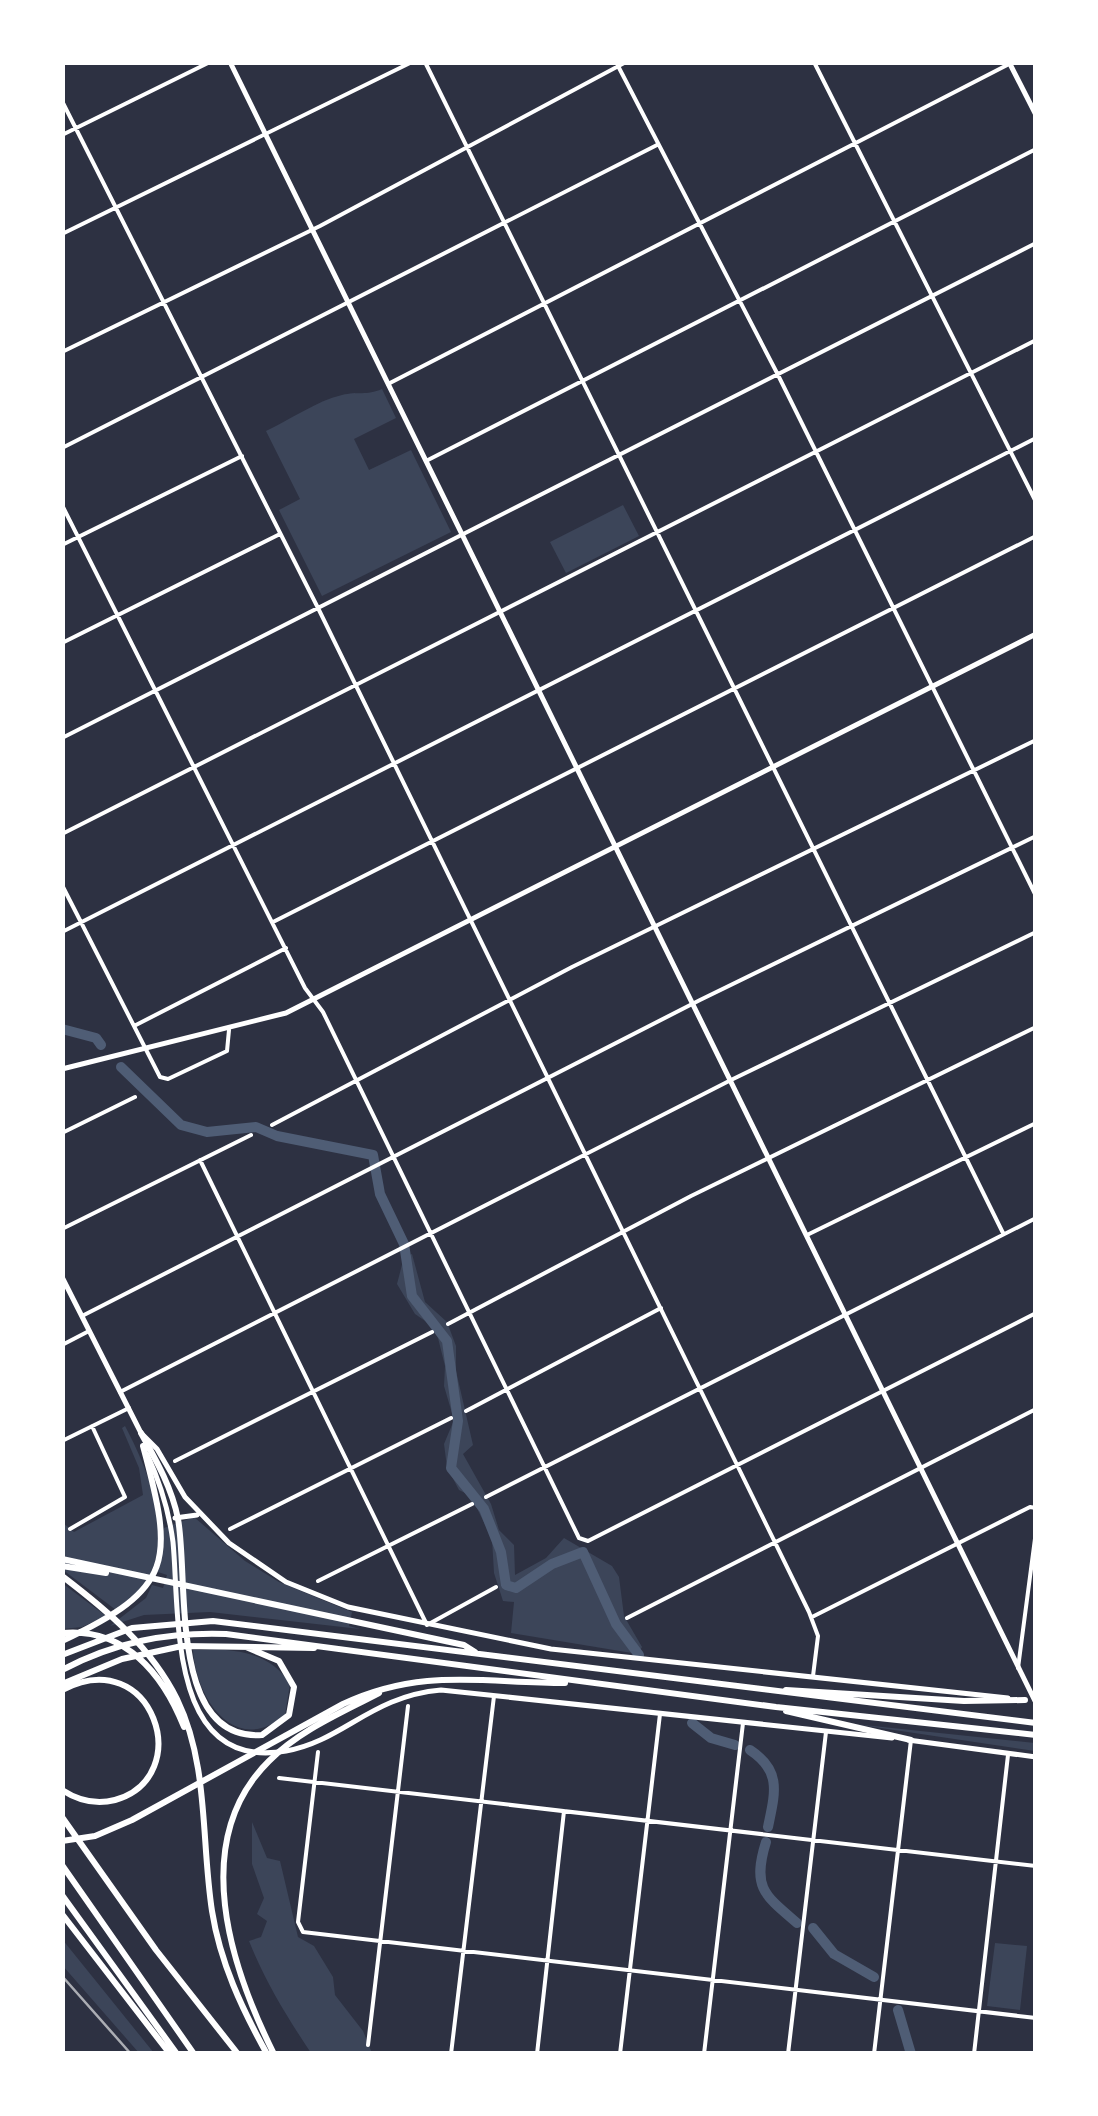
<svg xmlns="http://www.w3.org/2000/svg" width="1098" height="2116" font-family="'Titillium Web',sans-serif">
	<style>
		.green { fill: #3c4559 }
		.lines { fill: none; stroke-linecap: round; stroke-linejoin: round }
		.river { stroke: #4f5d75; stroke-width: 10 }
		.minor { stroke: #fff; stroke-width: 4 }
		.tertiary { stroke: #fff; stroke-width: 5 }
		.secondary { stroke: #fff; stroke-width: 5 }
		.motorway { stroke: #fff; stroke-width: 6 }
		.rail { stroke: #abadb3; stroke-width: 2.5 }
	</style>
	<rect width="100%" height="100%" fill="#2d3142"/>
	<path class="green" d="M382,389L396,418L354,439L369,470L411,450L451,532L322,596L279,510L300,499L266,431C290,420 316,401 342,395C358,391 366,396 382,389Z
		M623,505L639,536L566,573L550,542Z
		M412,1254L425,1302L447,1322L456,1346V1371L473,1445L463,1454L491,1504L499,1530L514,1545L515,1575L546,1558L564,1538L612,1566L619,1577L624,1616L642,1647L638,1654L511,1633L514,1602L503,1601L494,1573L492,1539L471,1496L459,1490L447,1467L444,1444L454,1420L444,1386L445,1366L438,1338L431,1325L415,1314L397,1284L404,1257Z
		M125,1426C148,1469 176,1537 145,1583C138,1593 125,1601 116,1610L63,1570V1523L74,1532L143,1495L139,1468L122,1428Z
		M194,1517L245,1561L279,1582L352,1612L349,1626L360,1629L210,1612L144,1615L110,1626L146,1598L152,1585L163,1588L167,1575L158,1572L164,1528Z
		M62,1583L106,1616L82,1627L63,1629Z
		M193,1650C230,1648 269,1650 290,1684L285,1715C235,1757 196,1699 193,1650Z
		M854,1724L1035,1743V1751Z
		M252,1822L267,1858L280,1861L298,1937L314,1946L333,1977L335,1995L363,2031L372,2053H311C287,2017 265,1981 249,1941L261,1937L267,1921L257,1914L264,1898L252,1864Z
		M62,1939L154,2053H139L63,1966Z
		M995,1943L1027,1946L1020,2010L987,2006Z"/>
	<g class="lines">
		<path class="river" d="M62,1029L96,1038L101,1045
			M121,1067L181,1125L207,1132L256,1127L277,1136L373,1155L380,1194L404,1244L412,1296L447,1341L458,1421L451,1468L484,1509L501,1552L506,1585L516,1588L552,1564L583,1552L616,1624L639,1655
			M692,1723L711,1738L735,1745
			M750,1750C782,1771 775,1793 768,1827
			M766,1842C752,1887 764,1895 797,1923
			M813,1928L834,1954L874,1977
			M898,2010L911,2054"/>
		<path class="minor" d="M425,62L1003,1233
			M616,62L777,373L1036,896
			M814,62L1036,502
			M62,101L319,610L809,1612L818,1636L813,1676
			M62,135L210,62
			M62,234L412,62
			M62,352L320,226L626,62
			M388,384L1013,62
			M62,448L657,145
			M426,461L1036,149
			M62,505L305,988L323,1012L579,1538L588,1541L1036,1313
			M62,545L242,456
			M62,643L280,534
			M62,738L1036,243
			M62,834L1036,340
			M62,885L160,1077L168,1079L227,1051L229,1030
			M273,922L1036,536
			M62,932L1036,438
			M134,1026L286,948
			M272,1125L572,967L1036,740
			M62,1133L135,1097
			M200,1160L427,1625L496,1587
			M62,1229L251,1135
			M807,1235L1036,1123
			M82,1316L700,1000L1036,836
			M448,1324L691,1196L1036,1027
			M62,1345L89,1331
			M120,1392L731,1080L1036,932
			M466,1411L661,1308
			M62,1441L129,1408
			M175,1461L432,1332
			M486,1497L1036,1218
			M70,1529L125,1497L92,1426
			M230,1529L451,1418
			M318,1581L472,1504
			M812,1617L1030,1507L1036,1508
			M627,1618L1036,1409
			M1018,1668L1036,1531
			M318,1752L298,1922L303,1932L1036,2018
			M279,1778L1036,1866
			M368,2045L408,1706
			M451,2054L494,1696
			M537,2054L564,1811
			M620,2054L660,1714
			M704,2054L743,1723
			M788,2054L826,1732
			M874,2054L911,1740
			M974,2054L1008,1755"/>
		<path class="tertiary" d="M230,62L1035,1701
			M1009,62L1036,115
			M62,1069L286,1013L1036,634"/>
		<path class="secondary" d="M62,1277L141,1433L157,1449L185,1497L229,1543L286,1582L348,1607L551,1649L1008,1698
			M147,1454C160,1482 169,1512 173,1542C180,1614 167,1772 286,1751C343,1741 371,1696 441,1690L892,1738
			M175,1518L197,1515
			M908,1740L1036,1757"/>
		<path class="motorway" d="M141,1433C156,1460 172,1488 178,1519C189,1578 168,1742 262,1735L289,1715L294,1687L279,1661L246,1647
			M62,1559L464,1645L475,1652
			M62,1566L106,1573
			M62,1576C108,1611 151,1647 177,1699C209,1765 201,1840 212,1911C220,1962 242,2009 267,2054
			M62,1633C125,1627 163,1674 184,1727
			M62,1641C175,1588 174,1561 143,1446
			M62,1655L132,1628L213,1621L1036,1723
			M62,1670C115,1642 167,1632 226,1634L776,1707L1036,1735
			M62,1684L122,1659L182,1646L314,1648
			M62,1690C153,1642 197,1777 115,1800C96,1805 79,1801 62,1790
			M786,1690L964,1701L1025,1700
			M786,1711L911,1740
			M62,1817L156,1950L238,2054
			M62,1841L95,1836L132,1820L343,1704C422,1667 483,1683 565,1683
			M62,1865L194,2054
			M62,1895L177,2054
			M62,1914L170,2054
			M274,2054C231,1968 188,1841 269,1761C300,1730 341,1713 379,1693"/>
		<path class="rail" d="M62,1976L131,2054"/>
	</g>
	<rect width="1098" height="2116" fill="none" stroke="#ffffff" stroke-width="130"/>
</svg>
